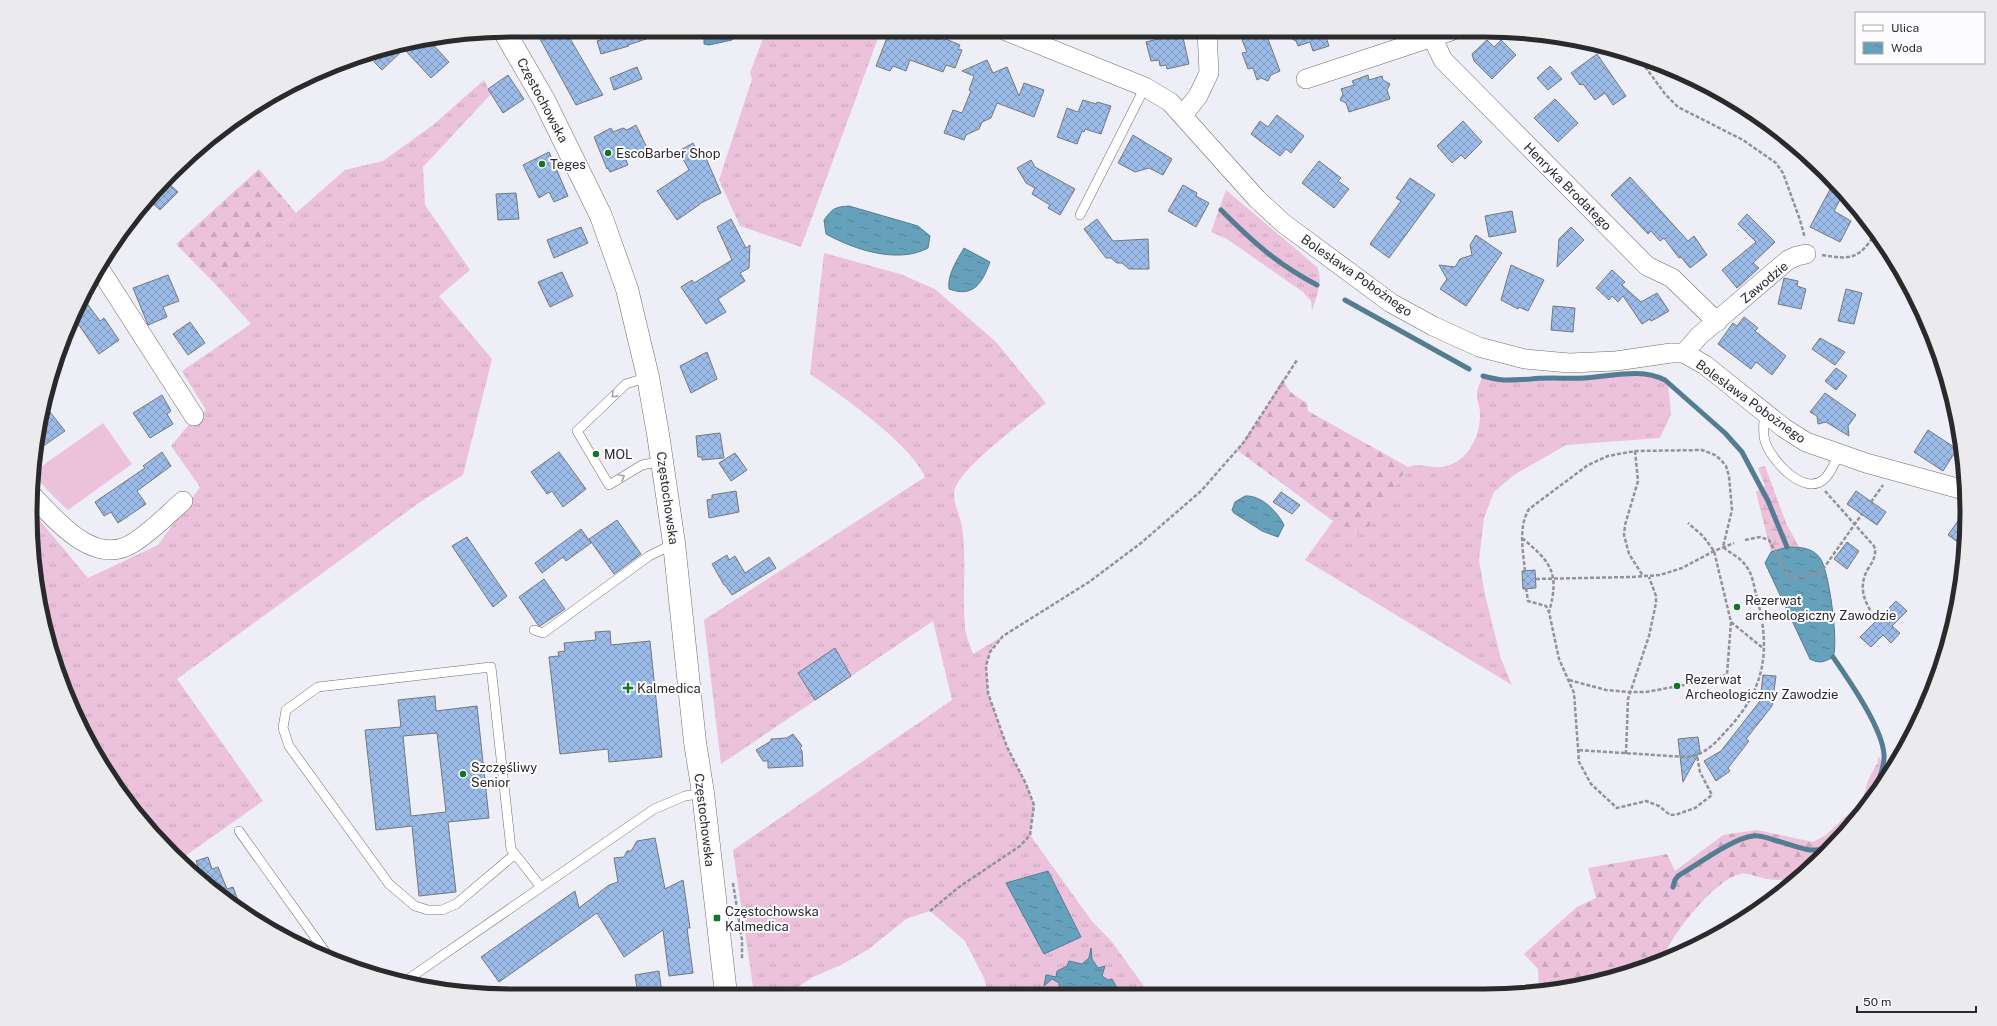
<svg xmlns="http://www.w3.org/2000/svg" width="1997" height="1026" font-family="'Public Sans',sans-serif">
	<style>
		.grass { fill: url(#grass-tufts) }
		.forest { fill: url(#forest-firs) }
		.wetland { fill: url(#wetland-marsh) }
		.garden { fill: #ebc1db }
		.water { fill: url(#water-ripples); stroke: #547d91 }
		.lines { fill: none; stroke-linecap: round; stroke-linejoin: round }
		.stream { stroke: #547d91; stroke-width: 5 }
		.building { fill: url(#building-cross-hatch); stroke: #74787e; fill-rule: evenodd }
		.lane-casing { stroke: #6c6d73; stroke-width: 10 }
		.street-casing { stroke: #6c6d73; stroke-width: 20 }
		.secondary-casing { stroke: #6c6d73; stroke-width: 23 }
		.path { stroke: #929298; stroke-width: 2.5; stroke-dasharray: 4 2; stroke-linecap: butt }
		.lane { stroke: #fff; stroke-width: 9 }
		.street { stroke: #fff; stroke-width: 19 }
		.secondary { stroke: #fff; stroke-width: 22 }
		.oneway { stroke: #9f9fa0 }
		.poi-dot { fill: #127424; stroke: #fcfcff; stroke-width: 1.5 }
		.labels { text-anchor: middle; stroke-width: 4; stroke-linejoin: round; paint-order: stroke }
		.street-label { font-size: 13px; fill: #2a2a2d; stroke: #fcfcff }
		.poi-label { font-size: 13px; fill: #2a2a2d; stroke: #fcfcff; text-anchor: start }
		.rim { fill: none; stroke: #2a2a2d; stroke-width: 5 }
	</style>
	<defs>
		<pattern id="grass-tufts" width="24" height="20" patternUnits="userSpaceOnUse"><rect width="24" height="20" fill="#ebc1db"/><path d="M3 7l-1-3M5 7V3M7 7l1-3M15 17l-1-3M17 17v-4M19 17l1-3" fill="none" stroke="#caa6bc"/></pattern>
		<pattern id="forest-firs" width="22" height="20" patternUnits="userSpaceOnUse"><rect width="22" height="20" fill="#ebc1db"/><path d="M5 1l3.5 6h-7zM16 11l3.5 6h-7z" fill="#caa6bc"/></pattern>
		<pattern id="wetland-marsh" width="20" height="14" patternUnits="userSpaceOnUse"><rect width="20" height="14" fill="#ebc1db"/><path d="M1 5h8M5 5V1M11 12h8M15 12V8" fill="none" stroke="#caa6bc"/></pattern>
		<pattern id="water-ripples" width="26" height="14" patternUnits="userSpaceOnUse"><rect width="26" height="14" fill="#66a1bc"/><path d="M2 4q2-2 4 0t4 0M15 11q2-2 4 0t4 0" fill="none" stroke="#548399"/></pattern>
		<pattern id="building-cross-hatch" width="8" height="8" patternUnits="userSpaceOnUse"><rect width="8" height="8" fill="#9bbbe8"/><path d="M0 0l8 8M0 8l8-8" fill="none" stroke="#7f98bc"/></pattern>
	</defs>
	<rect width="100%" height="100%" fill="#eeeef6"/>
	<path class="grass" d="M766,30H881L801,247L740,226L719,180L752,79L750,73Z
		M484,80L491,94L423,167L425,205L470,270L439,296L492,359L463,475L420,502L177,679L263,801L178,861L171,854L112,782L80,726L46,638L31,545V515L37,517L88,578L158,545L200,487L171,446L191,422L206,410L182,371L251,324L215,284L345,170L383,161L433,125Z
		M1226,190L1317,267C1324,280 1316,297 1312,311L1311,301L1303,292L1227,239L1211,232Z
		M824,253L900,274L935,289L996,342L1046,403C1024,421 968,462 956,486C950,498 960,514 962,527C967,560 962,594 965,628C966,636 970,645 973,654L1003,636L990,652L986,666L988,693L1007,747L1026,784L1034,805L1030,835L1091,920L1112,942L1149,993H988L984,978L965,941L930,911L906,919L869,949L841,965L813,977L787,994H754L733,850L952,700L933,621L721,764L704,620L925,477C911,444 841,395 810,374Z
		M1645,373L1659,377L1668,383L1671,414L1660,438L1566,445L1514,475L1494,492L1484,518L1479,560L1485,595L1501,659L1512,685L1305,560L1333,521L1363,534L1408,467C1420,462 1433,470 1447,466C1470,459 1481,434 1480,412C1480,406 1476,399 1477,394C1477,388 1481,381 1483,376L1510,381L1531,379L1583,378Z"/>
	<path class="forest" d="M259,169L296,213L215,284L176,244Z
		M1284,377C1285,391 1297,397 1307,403L1308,411L1408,467L1363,535L1333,521L1237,450L1263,413Z
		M1878,756L1888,770L1847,832L1792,880C1784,880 1775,880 1767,879C1759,878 1747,872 1740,874C1714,880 1670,936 1662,961L1547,992H1539L1538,969L1524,954L1577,907L1596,898L1588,868L1667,854L1675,871L1723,835L1757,830L1813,842L1826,835L1863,800L1868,780L1878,762Z"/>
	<path class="wetland" d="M1765,466L1786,523L1799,547H1787L1771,552L1756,492L1765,486L1758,468Z"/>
	<path class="garden" d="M103,423L132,464L68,510L53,496L32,473Z"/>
	<path class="water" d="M713,30H733L734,36L732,40L709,45L704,44V36Z
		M849,206L918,226L930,236L928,248C898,264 855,250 826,234L824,220C833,208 835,207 849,206Z
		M964,248L990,262C982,283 974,298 949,289C947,275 957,260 964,248Z
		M1245,496C1261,495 1277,511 1284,525L1278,537L1262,531L1234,513L1232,510L1235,502Z
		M1787,547C1799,547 1812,547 1820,558C1829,569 1839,645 1833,657C1825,662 1819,664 1810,659L1765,563L1771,552Z
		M1048,871L1081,937L1044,954L1006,883Z
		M1091,948L1092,959L1098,968L1105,966L1102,976L1108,980L1112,979L1120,993H1065L1060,991L1059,983L1052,979L1044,986L1046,975L1056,977L1057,971L1067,966L1069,961L1082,964L1089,958Z"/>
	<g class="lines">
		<path class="stream" d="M1221,210C1253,242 1277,264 1317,285
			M1345,300L1469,369
			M1483,376C1505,382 1510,380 1531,379C1549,377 1566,379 1584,378C1610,377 1641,367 1665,380L1725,433L1742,452L1768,501L1787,547
			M1833,657C1849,680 1883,729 1884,755C1885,766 1879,778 1876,788
			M1673,887L1675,880L1678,876C1697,865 1733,838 1753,836C1760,835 1767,838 1774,840C1817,852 1816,859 1850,827"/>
	</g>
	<path class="building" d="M535,30H565L603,95L576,105Z
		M606,30H664V33L628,45L629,46L601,54L597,41L609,37Z
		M890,30H912L939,40L941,37L960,45L958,49L962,50L955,68L946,65L943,72L910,60L906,71L893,66L890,71L876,66Z
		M1265,31L1280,71L1271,75L1268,81L1261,78L1257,80L1253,68L1248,69L1242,53L1247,52L1242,40L1247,38L1250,32L1257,35Z
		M1276,31H1336V33L1326,37L1329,46L1313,51L1310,42L1298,46L1296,41Z
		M1182,33L1189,64L1167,69L1166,65L1160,66L1159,60L1151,61L1146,42Z
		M427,38L449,62L431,78L404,49L382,70L374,62L388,47Z
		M1487,40L1494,47L1501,40L1516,55L1492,79L1474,61L1472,54Z
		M1597,54L1626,96L1613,105L1605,93L1595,100L1583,84L1580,85L1571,73Z
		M987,60L993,73L1007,67L1019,96L1024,83L1044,90L1034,117L997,103L991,118L982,122L979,129L966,135L964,140L944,133L953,110L962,113L971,91L969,90L974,76L962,71Z
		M1550,66L1562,79L1548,90L1537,78Z
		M637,67L642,79L614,90L610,78Z
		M508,75L524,99L503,113L488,89Z
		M1368,75L1369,80L1382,76L1383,80L1390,84L1387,90L1390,99L1349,112L1346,103L1340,100L1343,94L1341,89L1354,85L1352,81Z
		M1555,99L1578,123L1558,142L1534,118Z
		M1083,100L1096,104L1097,102L1111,106L1101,134L1085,129L1084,132L1082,131L1077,144L1057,137L1067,108L1078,112Z
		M1277,115L1304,136L1291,153L1286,149L1280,156L1251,134L1260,121L1268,127Z
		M1463,121L1482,142L1465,159L1461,155L1452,163L1437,146Z
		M636,125L648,150L626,160L628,165L610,172L608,168L607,169L594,137L611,128L613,132L623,128L627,130Z
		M1133,135L1172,159L1163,175L1149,168L1135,172L1118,163Z
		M693,143L702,160L706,158L721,193L699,204V205L677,220L657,191L689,170L679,151Z
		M549,152L568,196L554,202L549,192L539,198L523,165Z
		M1031,160L1035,167L1075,189L1060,215L1048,208L1050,205L1032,194L1035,188L1026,183L1017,168Z
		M1319,161L1341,178L1338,181L1349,189L1334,208L1302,183Z
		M1630,177L1688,241L1694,236L1707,255L1690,268L1681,257L1679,258L1664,238L1660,241L1651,231L1648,234L1611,195Z
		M1410,178L1435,195L1389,258L1370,244L1401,201L1396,198Z
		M167,182L178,192L160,210L149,200Z
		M1834,182L1844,192L1834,211L1851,221L1840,242L1810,227Z
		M1183,185L1197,193L1196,196L1209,203L1196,227L1168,211Z
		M516,193L519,219L498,220L496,194Z
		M1512,211L1516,232L1489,237L1485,216Z
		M1747,214L1775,242L1753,263L1759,268L1737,288L1722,270L1756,242L1738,224Z
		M731,219L746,248L750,245L749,268L740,273L745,281L718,299L726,312L706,324L681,287L692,280L694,283L732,260L717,227Z
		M1097,219L1113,241L1148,239L1149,269H1129L1122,263H1117L1111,258H1106L1084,229Z
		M581,227L588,243L554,258L547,240Z
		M1571,227L1584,240L1557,267L1559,239Z
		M1476,235L1502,253L1466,306L1440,289L1447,279L1439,265L1455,267L1460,259L1472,255L1470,245Z
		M1511,265L1544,280L1528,311L1519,307L1518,309L1501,300Z
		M1612,270L1625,282L1622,285L1641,302L1657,293L1669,311L1657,318L1651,321L1650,319L1642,324L1623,296L1618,302L1612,296L1609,300L1596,288Z
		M562,272L573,296L550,307L538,282Z
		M168,275L179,301L163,307L167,317L148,325L133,288Z
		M1784,278L1798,281L1797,286L1806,289L1801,309L1778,304Z
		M1846,289L1862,293L1854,324L1838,321Z
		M83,298L100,321L104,318L119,340L99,354L74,318Z
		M1553,306L1575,308L1573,332L1551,330Z
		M1744,317L1758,328L1755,331L1786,356L1772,375L1756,362L1751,369L1718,344L1733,323L1737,326Z
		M190,322L205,343L188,355L173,334Z
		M1820,338L1845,352L1835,365L1812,349Z
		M707,352L717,379L691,393L680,366Z
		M1836,368L1847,376L1836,390L1825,381Z
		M1825,393L1856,415L1848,426L1849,436L1826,422L1818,424L1817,416L1810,412Z
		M162,395L171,411L167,414L173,424L150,438L133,413Z
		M50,412L65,431L36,451L41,419Z
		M1928,430L1957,449L1943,471L1914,452Z
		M720,433L724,458L702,460V457H698L696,436Z
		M162,452L171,466L137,491L146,504L118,523L111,512L104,516L95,502L145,468L143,466Z
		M559,452L586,489L563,507L552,491L547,494L531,472Z
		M735,453L747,470L731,481L719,463Z
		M736,491L739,512L709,518L707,500L712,499V495Z
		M1856,491L1886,512L1877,525L1847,504Z
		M1281,492L1300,505L1292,514L1273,502Z
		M1965,511L1966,534L1959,543L1948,535Z
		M617,520L641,554L614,574L589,539Z
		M581,529L591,543L566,561L563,557L542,573L535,563Z
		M467,537L507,596L493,607L452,546Z
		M1847,542L1859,551L1847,569L1834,559Z
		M727,555L729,560L735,556L745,573L769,557L776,568L732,595L725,585H724L712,564Z
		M1535,570L1536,588L1523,589L1522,571Z
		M544,579L565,609L540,626L538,625L519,597Z
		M1896,601L1907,611L1892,626L1900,633L1891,643L1883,635L1871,647L1860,637Z
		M610,631L611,645L650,641L662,757L609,762L608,749L560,754L549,657L559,656L558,652L565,651L564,643L596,640L595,632Z
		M835,648L851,676L815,700L798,673Z
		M1763,675L1776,676L1772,706L1746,739L1749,741L1728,768L1730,771L1716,781L1704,761L1721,751L1760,701Z
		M435,696L436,711L477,706L489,818L448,822L456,892L419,896L412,826L376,830L365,730L401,727L398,700ZM437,733L446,812L411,816L403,736Z
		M793,734L802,746L800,748L802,751L803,766L768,768V761H763L756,750L771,741V739L787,738Z
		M1698,737L1700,751L1683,782L1678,739Z
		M655,838L665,889L683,880L690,928H687L693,973L669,976L663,930L624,957L597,913L499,982L481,957L575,891L579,908L609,885L618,882L614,858L624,857L627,851H631L637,841Z
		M208,857L212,869L218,867L227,889L233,887L242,911L219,896L189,870L198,866L196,861Z
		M659,971L662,994L638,995L635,975Z"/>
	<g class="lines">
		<g class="lane-casing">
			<path id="lane" d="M1080,215L1145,87
				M648,377L626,384L577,431L609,485L642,465L662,461
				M1765,413C1764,422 1762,432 1765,441C1770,459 1803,496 1823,480C1831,474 1834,463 1839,454
				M534,630L543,633L649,556L673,544
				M239,831L329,957
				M514,855L456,904L442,910H428L415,906L389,884L289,746L283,728L286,710L318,687L491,667L511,849L541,887
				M404,982L654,809L685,796L703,793"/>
		</g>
		<g class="street-casing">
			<path id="street" d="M1006,31L1145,87L1170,102L1257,199L1283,223L1391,303L1433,326L1479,347L1525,359L1569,363L1616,361L1671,353H1684L1705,365L1784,428L1806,442L1866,463L1964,490
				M1432,37L1443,60L1647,266L1672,278L1717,322
				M1306,79L1451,31
				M1183,115L1198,96L1209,73L1207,31
				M99,268L194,416
				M1684,353L1699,336L1788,260L1797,256L1806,254
				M31,494C55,519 94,568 133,543C151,532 167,515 183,501"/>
		</g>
		<g class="secondary-casing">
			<path id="secondary" d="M504,31L544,100L601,216L627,289L648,377L658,434L674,543L695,742L703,793L726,994"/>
		</g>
		<path class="path" d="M530,37V30
			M1638,57L1665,94L1678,107L1743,140L1776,163L1783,173L1800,220L1805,238
			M1822,255C1851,260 1859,259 1875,234
			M1635,451L1638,481L1625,525L1624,535L1629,554L1643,576
			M1825,491L1874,546C1877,555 1873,561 1868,569C1857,588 1865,604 1877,620
			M1871,502L1883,485
			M1522,538C1551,562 1560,573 1549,612
			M1745,540L1760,537L1769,540L1788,575L1796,578L1821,572L1862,514
			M1525,571C1523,551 1518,527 1529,509L1588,465L1608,456L1635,451L1702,450L1715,455L1721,460L1726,466L1729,476L1732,510L1723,547C1730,553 1741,558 1746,566C1753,574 1754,588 1757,598C1771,650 1765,689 1728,729C1715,743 1706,755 1686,757L1577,750
			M1536,579L1631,577L1660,575L1682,568L1714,551L1734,543
			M1526,588L1528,601L1546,606L1549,612L1559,659L1574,693L1579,762L1591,784L1617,808L1646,801L1659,806L1670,815L1678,814L1695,808L1712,795L1700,772L1697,756
			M1731,622L1764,649
			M1569,680L1606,690L1629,692H1646L1717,679L1727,674L1731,622L1714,551L1703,536L1688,523
			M1626,754L1628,699L1649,636L1656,603V596L1649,577
			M733,883L742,940V960
			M930,911L959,887L1020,846L1030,835L1034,805L1026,784L1007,747L988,693L986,666L990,652L1003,636L1089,582L1141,543L1201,491L1244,442L1297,360"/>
		<use href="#lane" class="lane"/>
		<use href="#street" class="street"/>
		<use href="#secondary" class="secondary"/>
	</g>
	<defs><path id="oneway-chevron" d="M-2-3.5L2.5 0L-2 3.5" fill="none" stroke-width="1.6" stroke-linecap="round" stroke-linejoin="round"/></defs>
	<g class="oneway">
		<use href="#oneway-chevron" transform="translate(614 395) rotate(136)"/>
		<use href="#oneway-chevron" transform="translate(622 477) rotate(-31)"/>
	</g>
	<g class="poi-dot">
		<circle cx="608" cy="153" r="4"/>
		<circle cx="542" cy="164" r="4"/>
		<circle cx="596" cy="454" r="4"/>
		<circle cx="1737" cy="607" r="4"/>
		<circle cx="1677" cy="686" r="4"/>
		<path d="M626 682h4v4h4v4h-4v4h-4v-4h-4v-4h4z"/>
		<circle cx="463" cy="774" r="4"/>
		<rect x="713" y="914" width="8" height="8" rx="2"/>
	</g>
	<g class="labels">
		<g class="street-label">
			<text transform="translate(543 100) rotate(62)" y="5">Częstochowska</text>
			<text transform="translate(1568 186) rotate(45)" y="5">Henryka Brodatego</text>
			<text transform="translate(1357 275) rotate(35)" y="5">Bolesława Pobożnego</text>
			<text transform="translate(1764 282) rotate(-40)" y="5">Zawodzie</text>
			<text transform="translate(1751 401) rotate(36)" y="5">Bolesława Pobożnego</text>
			<text transform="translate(668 498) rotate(82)" y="5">Częstochowska</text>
			<text transform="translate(705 820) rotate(83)" y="5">Częstochowska</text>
		</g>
		<g class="poi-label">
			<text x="616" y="158">EscoBarber Shop</text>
			<text x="550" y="169">Teges</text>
			<text x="604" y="459">MOL</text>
			<text x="1745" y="605">Rezerwat<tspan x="1745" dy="15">archeologiczny Zawodzie</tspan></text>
			<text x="1685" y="684">Rezerwat<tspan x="1685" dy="15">Archeologiczny Zawodzie</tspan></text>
			<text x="637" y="693">Kalmedica</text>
			<text x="471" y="772">Szczęśliwy<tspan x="471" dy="15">Senior</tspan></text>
			<text x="725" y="916">Częstochowska<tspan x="725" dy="15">Kalmedica</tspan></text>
		</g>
	</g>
	<path d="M0 0H1997V1026H0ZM513 37H1484A476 476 0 0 1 1960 513V513A476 476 0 0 1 1484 989H513A476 476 0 0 1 37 513V513A476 476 0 0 1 513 37Z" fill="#ebebee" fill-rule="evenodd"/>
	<path class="rim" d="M513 37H1484A476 476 0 0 1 1960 513V513A476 476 0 0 1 1484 989H513A476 476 0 0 1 37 513V513A476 476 0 0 1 513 37Z"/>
	<rect x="1855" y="12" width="130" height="52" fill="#fcfcff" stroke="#a8a8ab"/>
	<rect x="1863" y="25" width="20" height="6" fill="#ffffff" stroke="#a8a8ab"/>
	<text x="1891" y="32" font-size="12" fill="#2a2a2d">Ulica</text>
	<rect x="1863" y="42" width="20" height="12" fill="url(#water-ripples)" stroke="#a8a8ab"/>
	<text x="1891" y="52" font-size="12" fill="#2a2a2d">Woda</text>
	<path d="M1857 1006v6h119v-6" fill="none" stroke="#2a2a2d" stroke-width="2"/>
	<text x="1863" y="1006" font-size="12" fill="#2a2a2d" stroke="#fcfcff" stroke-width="3" paint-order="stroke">50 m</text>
</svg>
